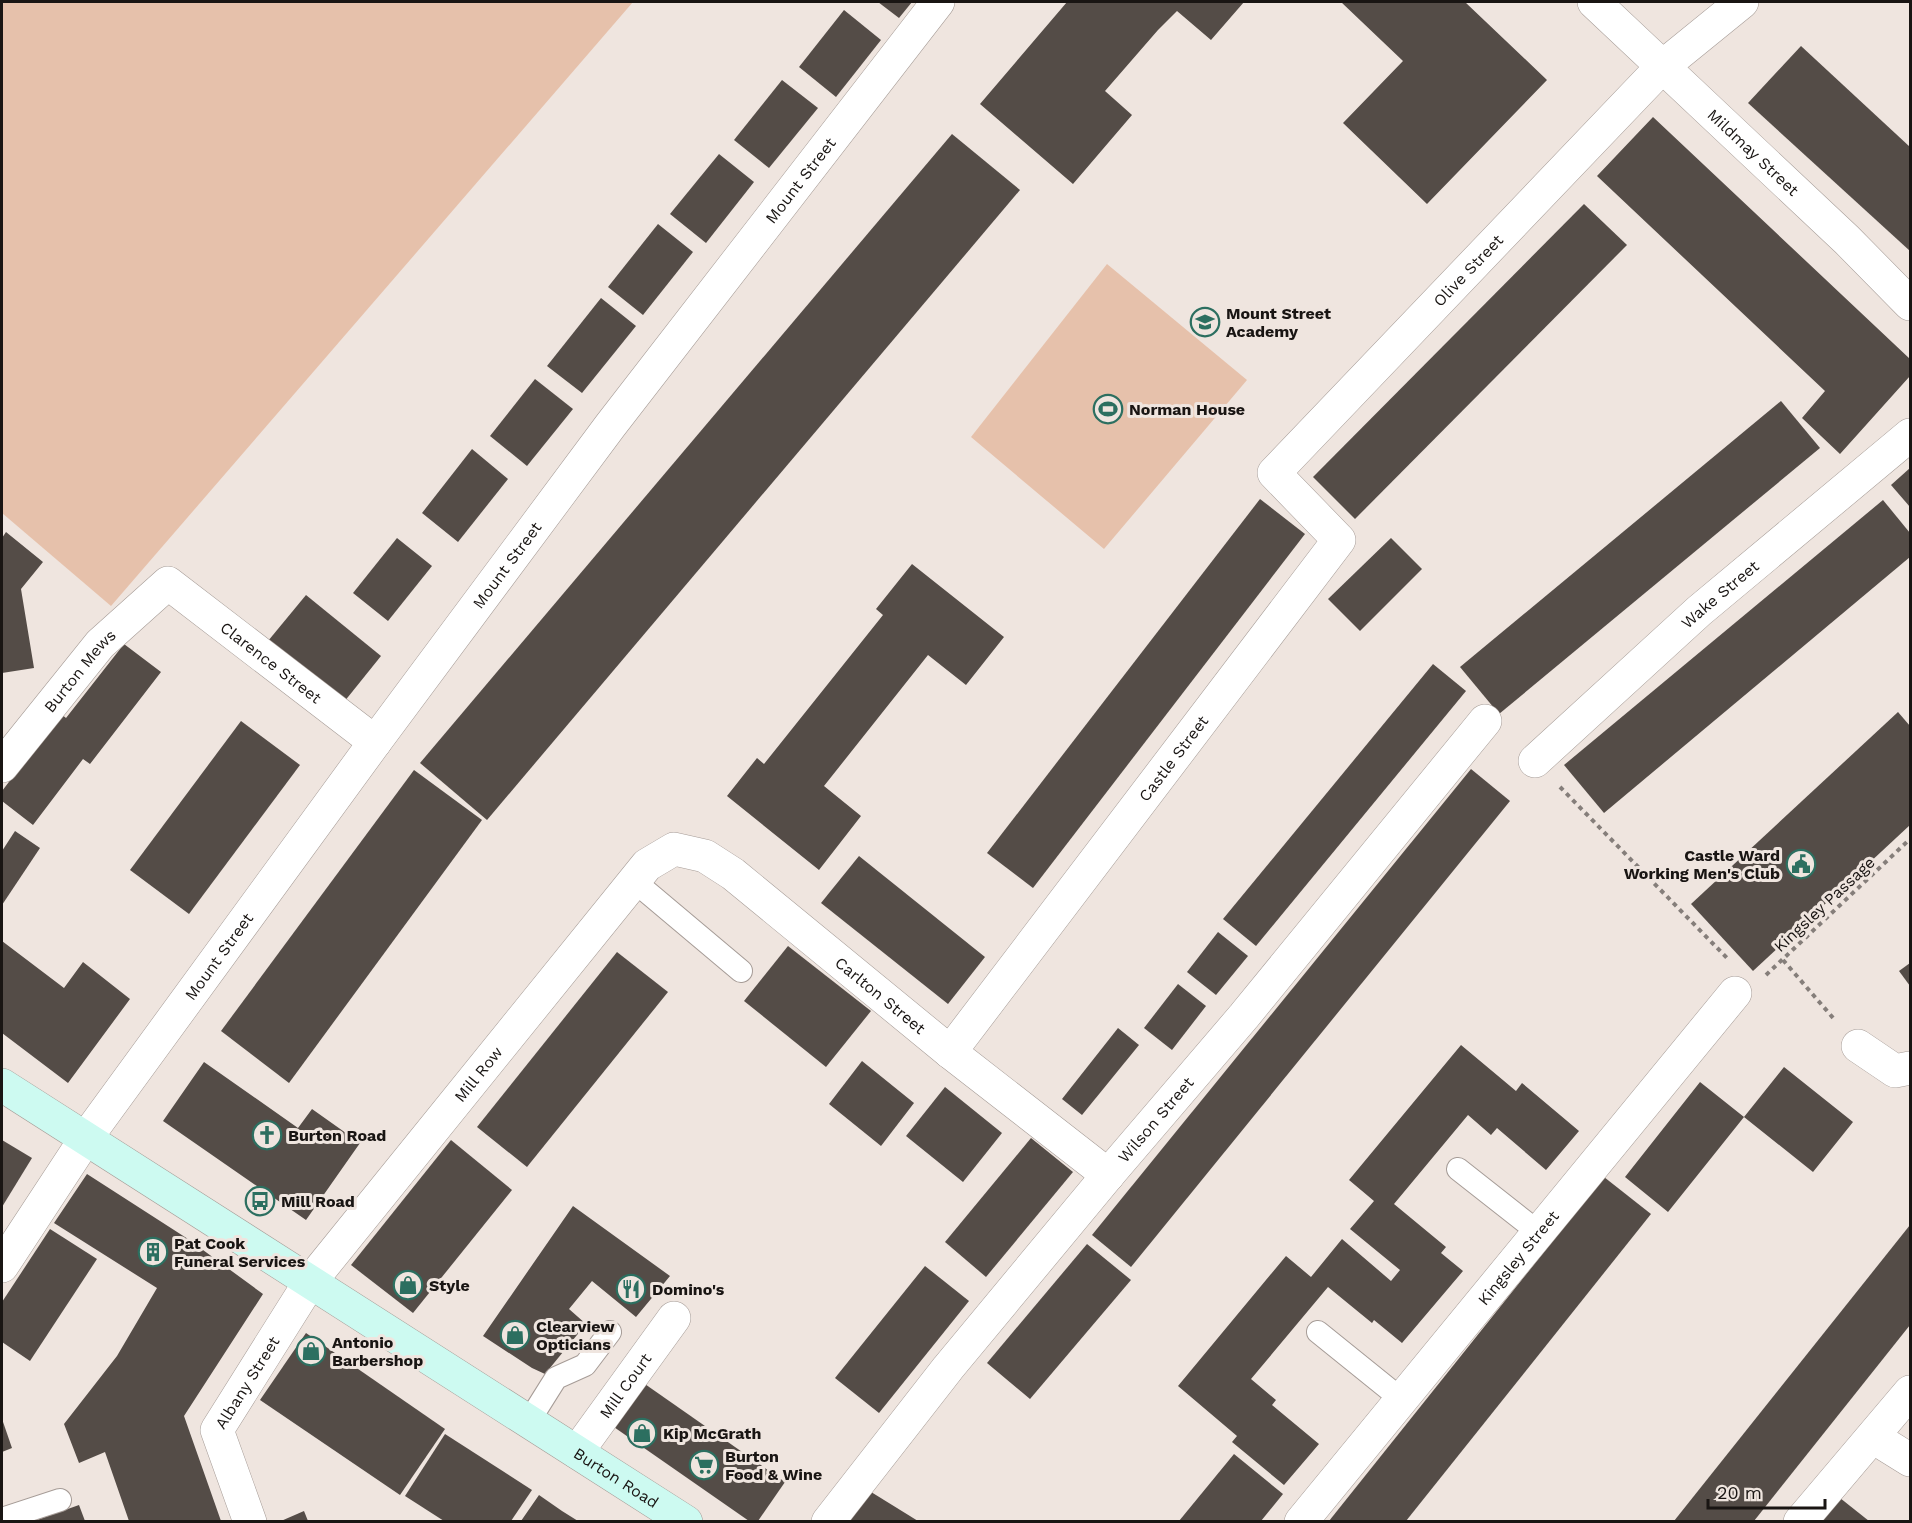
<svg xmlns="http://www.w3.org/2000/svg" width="1912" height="1523" font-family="'Work Sans',sans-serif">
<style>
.green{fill:#e6c1ab}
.building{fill:#544c47}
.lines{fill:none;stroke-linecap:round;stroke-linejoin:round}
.lane-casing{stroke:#a69c97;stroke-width:24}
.street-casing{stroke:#a69c97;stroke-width:34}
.secondary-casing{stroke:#a69c97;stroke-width:34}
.path{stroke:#857e7a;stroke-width:4;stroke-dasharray:4.5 4.5;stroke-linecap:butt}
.lane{stroke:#fff;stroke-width:22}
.street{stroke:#fff;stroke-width:33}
.secondary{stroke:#cdfaf1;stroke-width:33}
.labels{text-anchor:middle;stroke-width:6;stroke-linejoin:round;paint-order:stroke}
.street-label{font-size:16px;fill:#191513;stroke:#efe5df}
.poi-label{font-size:16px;font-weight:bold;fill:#191513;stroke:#efe5df;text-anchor:start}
</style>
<rect width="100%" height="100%" fill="#efe5df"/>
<g class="green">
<polygon points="2,2 633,2 111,606 2,513"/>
<polygon points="1107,264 1247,380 1104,549 971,437"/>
</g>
<g class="building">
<polygon points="878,2 912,2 899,18"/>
<polygon points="1067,2 1244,2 1211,40 1177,11 1158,30 1105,91 1132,115 1073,184 980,104"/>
<polygon points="1341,2 1465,2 1547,80 1427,204 1343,123 1403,61"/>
<polygon points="844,10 881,40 836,97 799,67"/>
<polygon points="1801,46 1910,147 1910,251 1748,103"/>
<polygon points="782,80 818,108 769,168 734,140"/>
<polygon points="1653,117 1910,359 1910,376 1840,454 1802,418 1825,391 1597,176"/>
<polygon points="952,134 1020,190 487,820 420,763"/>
<polygon points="719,154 754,182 706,243 670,214"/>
<polygon points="1584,204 1627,245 1355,519 1313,477"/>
<polygon points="658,224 693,252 643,315 608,287"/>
<polygon points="601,298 636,326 582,393 547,366"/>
<polygon points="535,379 573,409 527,466 490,436"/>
<polygon points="1781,401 1820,448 1499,714 1460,667"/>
<polygon points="472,449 508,479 458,542 422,513"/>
<polygon points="1910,468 1910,507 1891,485"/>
<polygon points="1260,499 1305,534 1033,888 987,853"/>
<polygon points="1883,500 1910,533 1910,557 1604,813 1564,765"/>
<polygon points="6,532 43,562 21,589 34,668 2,673 2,538"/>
<polygon points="397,538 432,566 388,621 353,593"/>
<polygon points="1391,538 1422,569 1360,631 1328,599"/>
<polygon points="912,564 1004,637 966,685 928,655 824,786 861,816 819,870 727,796 757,758 764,764 883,615 876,609"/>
<polygon points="306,595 381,656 344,702 268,641"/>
<polygon points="124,644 161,672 90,764 83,759 33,825 2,801 2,791 61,714 66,718"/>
<polygon points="1433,664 1466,691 1256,946 1223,919"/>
<polygon points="1898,712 1910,726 1910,825 1753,971 1691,904"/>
<polygon points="241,721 300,765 189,914 130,870"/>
<polygon points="1471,769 1510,801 1131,1267 1092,1235"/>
<polygon points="414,770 482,820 289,1083 221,1031"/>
<polygon points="15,831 40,848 2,905 2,851"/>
<polygon points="859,856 985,957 948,1004 821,903"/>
<polygon points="1218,932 1248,956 1216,995 1187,972"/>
<polygon points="2,941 64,988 83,962 130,999 68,1083 2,1033"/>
<polygon points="788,946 871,1011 826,1067 744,1001"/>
<polygon points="617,952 668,992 527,1167 477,1127"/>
<polygon points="1910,963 1910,986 1899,971"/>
<polygon points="1178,984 1206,1006 1172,1050 1144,1028"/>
<polygon points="1118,1028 1139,1045 1082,1115 1062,1099"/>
<polygon points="1461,1045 1516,1091 1522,1083 1579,1131 1546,1170 1497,1128 1491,1135 1468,1115 1394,1204 1446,1247 1441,1253 1463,1271 1402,1343 1374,1320 1372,1323 1328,1287 1251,1379 1276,1400 1272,1405 1319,1444 1284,1485 1232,1442 1237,1436 1178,1386 1286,1256 1311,1277 1342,1239 1391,1281 1400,1270 1350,1229 1374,1201 1349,1180"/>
<polygon points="862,1061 914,1103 881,1146 829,1104"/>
<polygon points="204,1062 298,1128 312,1109 360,1143 306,1220 163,1121"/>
<polygon points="1784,1067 1853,1122 1813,1172 1744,1117 1668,1212 1625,1177 1700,1082 1744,1117"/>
<polygon points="945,1087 1002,1133 963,1182 906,1136"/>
<polygon points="1031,1138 1073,1172 986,1277 945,1242"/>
<polygon points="2,1140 32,1158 2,1207"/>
<polygon points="451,1140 512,1190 413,1313 351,1265"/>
<polygon points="87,1174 188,1239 263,1294 184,1416 221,1521 129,1521 105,1452 79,1463 64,1424 117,1356 157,1288 54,1223"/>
<polygon points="1604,1177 1651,1214 1406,1521 1329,1521"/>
<polygon points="573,1206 670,1276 636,1317 592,1281 569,1309 586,1324 545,1374 532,1368 483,1336"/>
<polygon points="1910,1225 1910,1325 1754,1521 1674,1521"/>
<polygon points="50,1229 97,1259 30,1361 2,1342 2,1302"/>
<polygon points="1087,1244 1131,1280 1030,1399 987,1363"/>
<polygon points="925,1266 969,1301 879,1413 835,1378"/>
<polygon points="306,1333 445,1429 400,1495 260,1400"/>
<polygon points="642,1382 785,1482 758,1521 749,1521 611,1425"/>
<polygon points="2,1419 12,1448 2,1452"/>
<polygon points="445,1434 532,1490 511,1521 444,1521 405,1496"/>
<polygon points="1234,1454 1283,1494 1261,1521 1179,1521"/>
<polygon points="863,1487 918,1521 842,1521"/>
<polygon points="539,1495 562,1511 578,1521 521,1521"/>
<polygon points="1840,1498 1869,1521 1821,1521"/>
<polygon points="79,1505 85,1521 34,1521"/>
<polygon points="304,1511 308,1521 281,1521"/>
</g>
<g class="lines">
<g class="lane-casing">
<g id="lane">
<polyline points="634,881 741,971"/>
<polyline points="1458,1169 1538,1232"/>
<polyline points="1318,1332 1401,1399"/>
<polyline points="529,1421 556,1378 585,1365 610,1332"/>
<polyline points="2,1519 60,1500"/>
</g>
</g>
<g class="street-casing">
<g id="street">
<path id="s1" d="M 1594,2 L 1847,240 L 1910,304"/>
<path id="s2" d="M 1535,761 L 1699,611 L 1910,435"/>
<path id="s3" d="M 2,766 L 100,644 L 168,583 L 375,742"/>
<polyline points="1858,1046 1895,1071 1910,1068"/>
<path id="s4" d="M 950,1052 L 1339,540 L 1274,473 L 1662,67 L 1742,2"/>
<path id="s5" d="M 2,1266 L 86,1138 L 375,742 L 610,426 L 938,2"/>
<polyline points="1873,1437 1910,1460"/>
<path id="s6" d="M 577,1452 L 674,1318"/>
<path id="s7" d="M 250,1522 L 217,1430 L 310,1282 L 647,865 L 674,849 L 705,856 L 733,874 L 950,1052 L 1108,1175"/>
<path id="s8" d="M 828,1522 L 948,1368 L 1108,1175 L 1244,1016 L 1485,721"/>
<path id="s9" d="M 1301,1522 L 1735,993"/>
<polyline points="1800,1522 1910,1392"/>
</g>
</g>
<g class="secondary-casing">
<g id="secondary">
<path id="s10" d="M 2,1085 L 686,1522"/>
</g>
</g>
<g class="path">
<polyline points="1560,787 1727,958"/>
<polyline points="1783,960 1834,1019"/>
<polyline points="1766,975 1910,839"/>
</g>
<use href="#lane" class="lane"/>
<use href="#street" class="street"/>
<use href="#secondary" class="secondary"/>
</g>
<defs>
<g id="school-ring" transform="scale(1.5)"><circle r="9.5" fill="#efe5df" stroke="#2c6f60" stroke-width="1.5"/><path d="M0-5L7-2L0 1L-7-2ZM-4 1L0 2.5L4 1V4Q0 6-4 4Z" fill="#2c6f60"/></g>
<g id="stadium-ring" transform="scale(1.5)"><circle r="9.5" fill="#efe5df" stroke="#2c6f60" stroke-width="1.5"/><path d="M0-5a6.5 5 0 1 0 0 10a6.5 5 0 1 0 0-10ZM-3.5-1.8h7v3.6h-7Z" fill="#2c6f60"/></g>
<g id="civic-ring" transform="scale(1.5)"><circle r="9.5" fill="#efe5df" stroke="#2c6f60" stroke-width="1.5"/><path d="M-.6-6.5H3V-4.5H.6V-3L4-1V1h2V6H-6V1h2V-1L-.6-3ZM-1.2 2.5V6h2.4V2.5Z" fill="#2c6f60"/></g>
<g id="church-ring" transform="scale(1.5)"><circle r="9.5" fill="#efe5df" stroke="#2c6f60" stroke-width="1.5"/><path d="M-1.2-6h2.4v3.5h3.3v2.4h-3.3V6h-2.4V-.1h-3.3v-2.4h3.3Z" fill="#2c6f60"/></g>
<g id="bus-ring" transform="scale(1.5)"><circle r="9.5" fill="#efe5df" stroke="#2c6f60" stroke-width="1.5"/><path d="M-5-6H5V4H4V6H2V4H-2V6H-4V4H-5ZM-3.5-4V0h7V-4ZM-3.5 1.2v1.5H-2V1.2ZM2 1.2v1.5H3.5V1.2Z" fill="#2c6f60"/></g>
<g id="building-ring" transform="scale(1.5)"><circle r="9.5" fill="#efe5df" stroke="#2c6f60" stroke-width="1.5"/><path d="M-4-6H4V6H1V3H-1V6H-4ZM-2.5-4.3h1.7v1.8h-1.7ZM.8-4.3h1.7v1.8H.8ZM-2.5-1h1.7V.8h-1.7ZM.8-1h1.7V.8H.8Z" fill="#2c6f60"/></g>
<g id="shop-ring" transform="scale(1.5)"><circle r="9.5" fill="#efe5df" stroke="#2c6f60" stroke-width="1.5"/><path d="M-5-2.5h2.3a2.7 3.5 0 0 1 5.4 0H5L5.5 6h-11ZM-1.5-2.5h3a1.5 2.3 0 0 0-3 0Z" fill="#2c6f60"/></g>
<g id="restaurant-ring" transform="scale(1.5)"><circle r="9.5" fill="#efe5df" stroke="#2c6f60" stroke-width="1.5"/><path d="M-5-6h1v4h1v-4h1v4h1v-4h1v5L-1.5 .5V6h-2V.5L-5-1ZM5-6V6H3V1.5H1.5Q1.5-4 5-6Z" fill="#2c6f60"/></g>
<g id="supermarket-ring" transform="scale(1.5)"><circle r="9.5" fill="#efe5df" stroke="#2c6f60" stroke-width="1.5"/><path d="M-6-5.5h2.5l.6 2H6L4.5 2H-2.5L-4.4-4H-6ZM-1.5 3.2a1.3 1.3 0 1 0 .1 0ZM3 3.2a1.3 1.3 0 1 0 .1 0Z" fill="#2c6f60"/></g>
</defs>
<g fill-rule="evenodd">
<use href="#school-ring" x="1205" y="322"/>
<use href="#stadium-ring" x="1108" y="409"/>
<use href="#civic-ring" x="1801" y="864"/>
<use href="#church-ring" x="267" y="1135"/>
<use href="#bus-ring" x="260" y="1201"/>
<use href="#building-ring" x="153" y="1252"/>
<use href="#shop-ring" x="408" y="1285"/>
<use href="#restaurant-ring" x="631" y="1289"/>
<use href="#shop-ring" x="515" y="1335"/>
<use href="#shop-ring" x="311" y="1351"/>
<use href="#shop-ring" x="642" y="1433"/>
<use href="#supermarket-ring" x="704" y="1465"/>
</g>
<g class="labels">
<g class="street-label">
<text dy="6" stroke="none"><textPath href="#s1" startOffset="219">Mildmay Street</textPath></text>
<text dy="6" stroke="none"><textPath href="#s5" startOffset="1348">Mount Street</textPath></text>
<text dy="6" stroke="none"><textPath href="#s4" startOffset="1017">Olive Street</textPath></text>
<text dy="6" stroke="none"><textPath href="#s5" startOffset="864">Mount Street</textPath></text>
<text dy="6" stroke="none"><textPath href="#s2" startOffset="249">Wake Street</textPath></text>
<text dy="6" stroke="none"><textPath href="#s3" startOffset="378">Clarence Street</textPath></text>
<text dy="6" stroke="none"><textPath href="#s3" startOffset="123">Burton Mews</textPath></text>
<text dy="6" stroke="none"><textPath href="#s4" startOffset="369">Castle Street</textPath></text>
<text transform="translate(1824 904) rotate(-43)" y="6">Kingsley Passage</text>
<text dy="6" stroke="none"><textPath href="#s5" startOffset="378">Mount Street</textPath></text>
<text dy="6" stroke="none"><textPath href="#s7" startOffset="1096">Carlton Street</textPath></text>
<text dy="6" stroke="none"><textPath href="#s7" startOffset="540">Mill Row</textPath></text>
<text dy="6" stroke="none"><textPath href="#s8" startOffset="519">Wilson Street</textPath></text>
<text dy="6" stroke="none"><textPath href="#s9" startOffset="342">Kingsley Street</textPath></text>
<text dy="6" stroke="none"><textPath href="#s7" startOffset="154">Albany Street</textPath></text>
<text dy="6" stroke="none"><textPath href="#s6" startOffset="82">Mill Court</textPath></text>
<text dy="6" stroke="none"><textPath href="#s10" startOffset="729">Burton Road</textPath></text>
</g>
<g class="poi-label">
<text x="1226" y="319">Mount Street<tspan x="1226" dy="18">Academy</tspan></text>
<text x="1129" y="415">Norman House</text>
<text x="1780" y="861" text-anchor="end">Castle Ward<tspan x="1780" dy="18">Working Men's Club</tspan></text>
<text x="288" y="1141">Burton Road</text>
<text x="281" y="1207">Mill Road</text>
<text x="174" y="1249">Pat Cook<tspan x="174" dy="18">Funeral Services</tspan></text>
<text x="429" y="1291">Style</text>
<text x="652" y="1295">Domino's</text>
<text x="536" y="1332">Clearview<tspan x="536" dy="18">Opticians</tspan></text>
<text x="332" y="1348">Antonio<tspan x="332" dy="18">Barbershop</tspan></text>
<text x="663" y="1439">Kip McGrath</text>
<text x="725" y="1462">Burton<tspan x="725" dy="18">Food &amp; Wine</tspan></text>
</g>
</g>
<rect width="1912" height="1523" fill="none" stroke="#191513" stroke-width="6"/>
<path d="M1708 1499v9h117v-9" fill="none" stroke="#191513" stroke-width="3"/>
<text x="1717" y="1499" font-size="18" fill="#191513" stroke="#efe5df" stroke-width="4.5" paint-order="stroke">20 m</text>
</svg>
